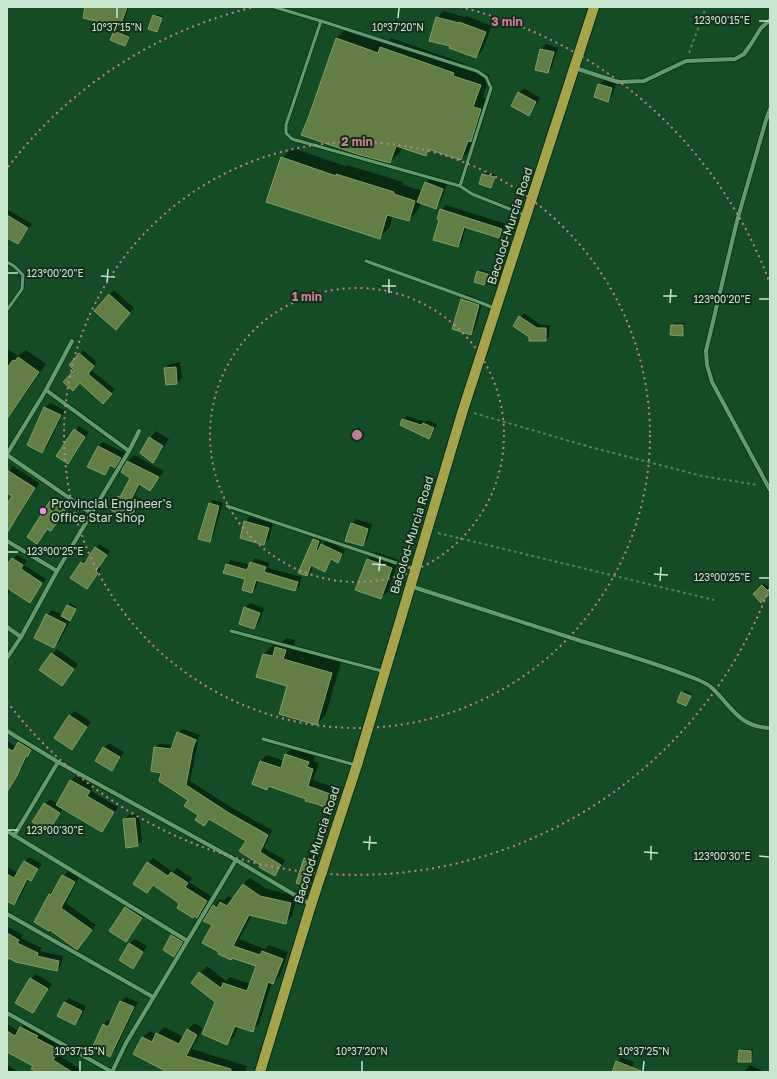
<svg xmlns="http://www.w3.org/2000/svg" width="777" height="1079" font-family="'Golos Text',sans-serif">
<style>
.shadow{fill:#0007}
.building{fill:#627e45;stroke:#829f64}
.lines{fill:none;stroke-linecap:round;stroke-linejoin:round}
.service-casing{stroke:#043013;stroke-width:4.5}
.minor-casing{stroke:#043013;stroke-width:5.5}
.primary-casing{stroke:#043013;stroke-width:12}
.path{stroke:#538260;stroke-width:2;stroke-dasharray:3 3;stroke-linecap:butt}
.service{stroke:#639b6f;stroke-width:3}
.minor{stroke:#639b6f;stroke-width:4}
.primary{stroke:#a5a44b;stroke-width:10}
.ticks{fill:none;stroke:#c8e5cd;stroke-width:1.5}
.ring{fill:none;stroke:#c57e94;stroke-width:2;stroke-dasharray:2 4}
.poi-dot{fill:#f689ee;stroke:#162d1b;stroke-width:1.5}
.labels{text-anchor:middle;stroke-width:4;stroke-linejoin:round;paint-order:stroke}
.street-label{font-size:12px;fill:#c8e5cd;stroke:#162d1b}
.poi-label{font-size:12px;fill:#c8e5cd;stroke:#162d1b;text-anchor:start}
.ticks-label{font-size:10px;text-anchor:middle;fill:#c8e5cd;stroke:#162d1b;stroke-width:4;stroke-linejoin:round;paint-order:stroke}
.centre{fill:#c57e94;stroke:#162d1b;stroke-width:2}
.ring-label{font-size:12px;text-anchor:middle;font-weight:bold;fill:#c57e94;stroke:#162d1b;stroke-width:4;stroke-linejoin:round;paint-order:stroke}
</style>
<rect width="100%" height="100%" fill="#144d25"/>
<g class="shadow">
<polygon points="86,7 129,7 124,21 119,26"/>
<polygon points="443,11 465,17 467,16 492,26 482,51 476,57 451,46 437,18"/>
<polygon points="156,14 163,16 159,29 157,31 154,16"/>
<polygon points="346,29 386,43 391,38 463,63 462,66 490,75 483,97 490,100 480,131 475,136 471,149 461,159 431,149 426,155 402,147 400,152 390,162 310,116 336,38"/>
<polygon points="117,30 130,35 125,45 115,32"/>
<polygon points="546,44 558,48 552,67 548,72 536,69 541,49"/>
<polygon points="604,80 616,84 612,96 607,101 599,85"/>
<polygon points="524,88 540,98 533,110 529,115 519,93"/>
<polygon points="292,148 345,166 347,165 403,182 403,185 423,191 426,183 431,178 447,184 440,203 436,208 421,202 418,210 409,220 393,215 389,228 379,238 282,158"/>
<polygon points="485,172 496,175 493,185 491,187 480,183 483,174"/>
<polygon points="446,205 506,224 504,233 499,237 466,227 462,242 458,246 440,219 441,210"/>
<polygon points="7,209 32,224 18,243 7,236"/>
<polygon points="480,269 489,272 486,282 484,284 475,281 478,271"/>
<polygon points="114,290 134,308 120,324 109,295"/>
<polygon points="466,294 483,301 475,329 470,334 457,313 462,299"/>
<polygon points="524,313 541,325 550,325 549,337 546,340 530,337 520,317"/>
<polygon points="674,323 685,323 684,333 682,335 672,325"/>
<polygon points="8,349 18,356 26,350 46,364 12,413 7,418 7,350"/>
<polygon points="83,350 97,362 91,370 115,389 107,399 80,382 75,369 80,354"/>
<polygon points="180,362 182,378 177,383 167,384 165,368 170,364"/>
<polygon points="50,403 65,410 47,447 42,452 29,445 45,407"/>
<polygon points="407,416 425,422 427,420 437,424 433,434 429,438 403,420"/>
<polygon points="79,426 89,432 72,459 68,462 57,455"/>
<polygon points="156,431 169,439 159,455 153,462 150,438"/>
<polygon points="103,442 125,453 119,462 114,467 111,465 104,474 98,446"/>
<polygon points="134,455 164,471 156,483 150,489 141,484 135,496 142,500 135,513 129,519 119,497 124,493 132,478 122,472 128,461"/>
<polygon points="13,466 39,483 15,522 10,527 7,525 7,506 14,496 7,491 7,473"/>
<polygon points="56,497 69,505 55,525 51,530 48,528 37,542 29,537 51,501"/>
<polygon points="213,500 223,503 213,537 209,541 210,504"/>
<polygon points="250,517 273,523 269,539 264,543 245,522"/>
<polygon points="356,519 372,524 367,540 363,545 352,524"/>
<polygon points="318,535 322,536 320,546 321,547 326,540 345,550 342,557 338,562 332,559 329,566 324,571 313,565 311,571 307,575 299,573 314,539"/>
<polygon points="99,544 110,551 99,567 101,569 87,588 72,578 82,562 86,559 88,560"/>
<polygon points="375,552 399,560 388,591 381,598 357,590 368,559"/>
<polygon points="17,555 27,561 24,565 46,579 29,601 11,589 7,596 7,567"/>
<polygon points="255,558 269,563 268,568 302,577 299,586 295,590 259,580 256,588 252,592 246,578 224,572 227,564 231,560 250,565"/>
<polygon points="764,583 770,589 770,592 761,601 754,594"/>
<polygon points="70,603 77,607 59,642 54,647 47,615 52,610 63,615"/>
<polygon points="250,603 264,608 259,623 254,628 245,608"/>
<polygon points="286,638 295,640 293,649 341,663 326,714 317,724 289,685 258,676 264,654 274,644 278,646"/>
<polygon points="57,649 78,664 62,685 41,669"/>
<polygon points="684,690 692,694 686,705 678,702"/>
<polygon points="75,711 91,722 76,744 72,749 55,737 70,715"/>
<polygon points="183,729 200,735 198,740 179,732"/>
<polygon points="179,732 179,734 198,742 190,781 234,809 272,830 264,848 285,860 279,871 274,875 262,864 247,840 210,818 204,825 189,800 162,772 155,748 159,744 174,745"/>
<polygon points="23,738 35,745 33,745 29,752 31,752 28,755 21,771 12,785 8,789 7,741 17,747"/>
<polygon points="109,743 124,752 116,766 111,770 96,761 104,748"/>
<polygon points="292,748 315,756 313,761 319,763 313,780 339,789 335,801 329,808 307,798 269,786 266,788 253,784 260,761 267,755 284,761 286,754"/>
<polygon points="76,776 94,786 91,791 118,807 106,826 102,831 63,808 53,826 48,831 45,804 50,799 58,804 71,781"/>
<polygon points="139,814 142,841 137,845 124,820 129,815"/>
<polygon points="310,854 319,857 312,881 307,885 305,859"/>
<polygon points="29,857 42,864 35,875 31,880 29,879 19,899 14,904 7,900 7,867 18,873 25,862"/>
<polygon points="153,858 173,872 177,868 192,878 189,882 211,896 202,912 197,916 181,903 154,884 147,892 148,863"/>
<polygon points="68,871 79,877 66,903 96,925 77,949 50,928 35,922 50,894"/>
<polygon points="250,878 267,889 297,896 292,916 286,923 252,915 239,939 265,949 269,945 288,952 280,976 273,983 272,982 259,1024 252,1031 238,1026 234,1037 227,1043 216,1002 192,982 207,966 226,981 230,977 251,984 257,966 220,951 213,925 214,906 220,899 223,901 228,896 233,899 243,884"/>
<polygon points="131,903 146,913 131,936 126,941 126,908"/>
<polygon points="8,927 23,935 21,938 42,948 40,951 63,956 61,966 56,970 7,956"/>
<polygon points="177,931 187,937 178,951 174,955 172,936"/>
<polygon points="135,939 147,946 137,963 132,968 120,960 130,943"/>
<polygon points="36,974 52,984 37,1007 33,1012 31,979"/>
<polygon points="126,997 138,1002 115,1051 110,1055 103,1025 108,1020 112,1022 121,1001"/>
<polygon points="69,998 86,1006 80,1019 75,1023 64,1003"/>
<polygon points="26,1022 63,1044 57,1054 85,1072 39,1072 34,1066 7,1051 7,1024 19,1031"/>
<polygon points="194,1023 203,1028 192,1049 247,1066 245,1072 169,1072 134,1054 143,1037 150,1031 157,1035 164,1027 184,1037 188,1030"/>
<polygon points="742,1049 753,1049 752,1059 750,1061 740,1051"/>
<polygon points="621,1057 634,1062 630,1072 613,1072 617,1062"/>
<polygon points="7,1064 17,1072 7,1072"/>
<polygon points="750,1065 763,1071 763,1072 744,1072"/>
</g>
<g class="building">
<polygon points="85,7 127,7 120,27 83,18"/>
<polygon points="153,15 162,18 157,32 148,29"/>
<polygon points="436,17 459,23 459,22 486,32 476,58 449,48 450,46 429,41"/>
<polygon points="114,31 129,37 125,46 110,40"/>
<polygon points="336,38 378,53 380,47 454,73 453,76 481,85 473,107 481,109 471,142 468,141 461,160 428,149 426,156 396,146 390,163 360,155 301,135 309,116"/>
<polygon points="540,49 554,52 548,73 535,70"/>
<polygon points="598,84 612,88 608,102 594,97"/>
<polygon points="518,92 536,102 529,116 511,106"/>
<polygon points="281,157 336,176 336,174 394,192 394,194 415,201 409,221 387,215 380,239 266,202"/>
<polygon points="482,174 495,177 491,188 479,184"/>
<polygon points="425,182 443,189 436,209 417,202"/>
<polygon points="440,209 502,229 499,238 464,227 458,247 433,240 439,220 437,219"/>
<polygon points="7,215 28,228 18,244 7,238"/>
<polygon points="477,271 488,274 484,285 474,282"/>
<polygon points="109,294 130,313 116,330 94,311"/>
<polygon points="461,299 479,305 471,335 452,329"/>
<polygon points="519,316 537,328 546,328 546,341 529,341 529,337 513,326"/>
<polygon points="671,325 683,325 683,336 670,335"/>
<polygon points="79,353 94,366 88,374 112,394 103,404 80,383 73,391 63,382 74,370 69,365"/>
<polygon points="18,357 39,372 7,419 7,368 13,360 15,361"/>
<polygon points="176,367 177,384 166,385 164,368"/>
<polygon points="44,407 61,415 42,453 27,445"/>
<polygon points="402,419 421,425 423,423 434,428 429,439 400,425"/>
<polygon points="74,429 85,437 68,464 56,456"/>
<polygon points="149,437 163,446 153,463 140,453"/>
<polygon points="98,446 121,458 115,468 110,465 105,475 87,467"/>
<polygon points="127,461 159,477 150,491 139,484 130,502 137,506 129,520 111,510 118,496 120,497 130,478 121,472"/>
<polygon points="7,470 35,488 7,533 7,504 12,496 7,493"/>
<polygon points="50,501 65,510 51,531 47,529 37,544 27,537"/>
<polygon points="209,503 219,506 210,542 198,539"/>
<polygon points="244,521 269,528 264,545 240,538"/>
<polygon points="351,523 368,529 363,546 345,541"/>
<polygon points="313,539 319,541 316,550 318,551 321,544 342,554 338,563 331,559 325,572 311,565 307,576 298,573"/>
<polygon points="95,547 107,555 96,571 98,573 87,589 70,578 81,562 84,564"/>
<polygon points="12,558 23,565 21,569 42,583 30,603 7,588 7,565"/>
<polygon points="367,559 392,568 381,599 355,590"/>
<polygon points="250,562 266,567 264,572 298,582 295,591 256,580 252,593 242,590 245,579 223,573 226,564 247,570"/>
<polygon points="762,585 770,593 761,603 753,594"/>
<polygon points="67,605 76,609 70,621 61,616"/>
<polygon points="244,607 260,613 254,629 239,624"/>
<polygon points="46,614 66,624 54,648 34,638"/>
<polygon points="275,647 286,650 283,659 332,673 317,725 279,714 287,686 256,677 263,654 273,656"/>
<polygon points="51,653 74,669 62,686 39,670"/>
<polygon points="681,692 691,696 686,706 677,702"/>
<polygon points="69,715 87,727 72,750 54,738"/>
<polygon points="177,732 196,740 193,748 186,785 229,813 268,835 260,852 281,865 275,876 259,867 260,865 239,851 246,841 209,819 204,826 195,820 198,815 184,806 188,800 159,781 161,773 151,771 154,747 171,749"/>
<polygon points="18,742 31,750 27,757 26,756 17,776 7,792 7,748 13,751"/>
<polygon points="103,747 120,757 112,771 95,761"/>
<polygon points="285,754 309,762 307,767 313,769 308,786 333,795 329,809 317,804 305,801 306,799 268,786 267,790 252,784 260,761 281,768"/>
<polygon points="70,780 90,791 87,796 114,812 102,832 56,805"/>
<polygon points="44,803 60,813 48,832 32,822"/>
<polygon points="135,818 138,846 126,848 123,819"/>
<polygon points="304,858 315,862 307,887 296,883"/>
<polygon points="24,861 38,869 31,881 27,879 14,905 7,901 7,874 14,878"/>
<polygon points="147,862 168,876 171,872 188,883 185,887 207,901 197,918 195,916 193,918 177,908 179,903 153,885 147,893 133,884"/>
<polygon points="62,875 75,882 61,908 92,930 77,950 50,930 49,931 34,922 49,894 51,895"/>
<polygon points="243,884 260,896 291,903 286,924 249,915 233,946 260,955 262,951 283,959 273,984 268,982 253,1032 235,1026 227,1045 202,1034 215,1002 191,983 199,972 221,988 223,983 247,991 256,966 232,958 231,960 218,954 219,952 202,943 212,925 203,921 213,905 217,908 220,902 227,906"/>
<polygon points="125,907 142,918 126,942 109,931"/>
<polygon points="7,933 19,940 17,943 38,953 37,956 59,961 57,971 16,962 9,958 7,961"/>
<polygon points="171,935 183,942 174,957 163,950"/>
<polygon points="129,943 143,952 133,969 119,960"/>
<polygon points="30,978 48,989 33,1013 15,1003"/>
<polygon points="120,1001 134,1007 110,1057 92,1048 103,1024 108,1027"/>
<polygon points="64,1002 82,1011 75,1025 57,1016"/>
<polygon points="20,1027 38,1036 36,1038 59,1050 53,1060 72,1072 37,1072 31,1069 33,1066 7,1052 7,1031 15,1036"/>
<polygon points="187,1029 197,1035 186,1056 231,1069 231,1072 167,1072 133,1054 142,1037 152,1042 156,1033 179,1044"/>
<polygon points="739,1050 751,1051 751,1062 738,1062"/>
<polygon points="616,1061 641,1071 641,1072 612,1072"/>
</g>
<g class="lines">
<g class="service-casing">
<g id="service">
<polyline points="274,7 321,21 477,71 486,77 491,88 460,186"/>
<polyline points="321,21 286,125 286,133 292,139 460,186 472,194 525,215"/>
<polyline points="366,261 479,302 494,308"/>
<polyline points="7,262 14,266 23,275 22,289 7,310"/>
<polyline points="227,506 414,569"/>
<polyline points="231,631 382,671"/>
<polyline points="263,739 355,765"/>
</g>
</g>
<g class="minor-casing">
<g id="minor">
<polyline points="575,68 618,82 644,81 686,61 735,59 744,54 751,44 761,28 770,20"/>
<polyline points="770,109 766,120 737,221 706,351 707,365 712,382 770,490"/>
<polyline points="46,390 129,451"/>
<polyline points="7,454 46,390 72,341"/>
<polyline points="7,455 91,513"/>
<polyline points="7,541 57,571"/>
<path d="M 410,586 C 467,604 524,623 581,641 C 618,652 655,663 691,677 C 699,680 707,683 712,688 C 732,707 739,727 770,728"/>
<polyline points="7,627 21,637"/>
<polyline points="7,658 21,637 57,571 129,451 139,431"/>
<polyline points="7,731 58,762 236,860 310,904"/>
<polyline points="7,831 186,940"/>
<polyline points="14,836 58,762"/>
<polyline points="7,914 153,997"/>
<polyline points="7,1013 112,1072"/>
<polyline points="112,1072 126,1043 236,860"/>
</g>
</g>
<g class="primary-casing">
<polyline id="primary" points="260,1072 311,905 357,765 463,410 594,7"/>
</g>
<g class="path">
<polyline points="689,53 706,7"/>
<polyline points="474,413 590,447 702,476 758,485"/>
<polyline points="438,533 714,600"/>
</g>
<use href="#service" class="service"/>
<use href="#minor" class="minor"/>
<use href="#primary" class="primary"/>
</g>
<path class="ticks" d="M 117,18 L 117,8M 398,18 L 399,8M 759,21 L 769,21M 8,273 L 18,273M 101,276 L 115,277M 107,283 L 108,269M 382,286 L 396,286M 389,293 L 389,279M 663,296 L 677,296M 759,299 L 769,299M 670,303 L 671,289M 8,552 L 18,552M 372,564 L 386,565M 379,571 L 380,557M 654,574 L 668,575M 759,578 L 769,578M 660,581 L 661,567M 8,830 L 18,830M 363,842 L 377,843M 369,850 L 370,836M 644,852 L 658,853M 759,856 L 769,857M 651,860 L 651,846M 80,1071 L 80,1061M 362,1071 L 362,1061M 643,1071 L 644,1061"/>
<g class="ring">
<circle cx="357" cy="435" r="147"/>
<circle cx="357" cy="435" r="293"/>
<path d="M769 589A440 440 0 0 1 8 703M8 167A440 440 0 0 1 254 7M460 7A440 440 0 0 1 769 281"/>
</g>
<circle class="poi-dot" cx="43" cy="511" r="4"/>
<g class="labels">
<g class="street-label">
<text transform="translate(510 226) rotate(-72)" y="4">Bacolod-Murcia Road</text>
<text transform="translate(412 535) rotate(-73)" y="4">Bacolod-Murcia Road</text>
<text transform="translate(317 845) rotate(-72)" y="4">Bacolod-Murcia Road</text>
</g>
<g class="poi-label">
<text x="51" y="508">Provincial Engineer's<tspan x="51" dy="14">Office Star Shop</tspan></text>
</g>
</g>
<g class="ticks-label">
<text x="722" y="24">123°00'15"E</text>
<text x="117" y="31">10°37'15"N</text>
<text x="398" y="31">10°37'20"N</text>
<text x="55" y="277">123°00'20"E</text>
<text x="722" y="303">123°00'20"E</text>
<text x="55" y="555">123°00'25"E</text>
<text x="722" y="581">123°00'25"E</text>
<text x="55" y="834">123°00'30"E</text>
<text x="722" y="860">123°00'30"E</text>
<text x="80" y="1055">10°37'15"N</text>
<text x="362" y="1055">10°37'20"N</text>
<text x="644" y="1055">10°37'25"N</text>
</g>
<circle cx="357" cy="435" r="6" class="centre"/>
<g class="ring-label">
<text x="507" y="26">3 min</text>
<text x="357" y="146">2 min</text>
<text x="307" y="301">1 min</text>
</g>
<rect width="777" height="1079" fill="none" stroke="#c8e5cd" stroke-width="16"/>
</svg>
